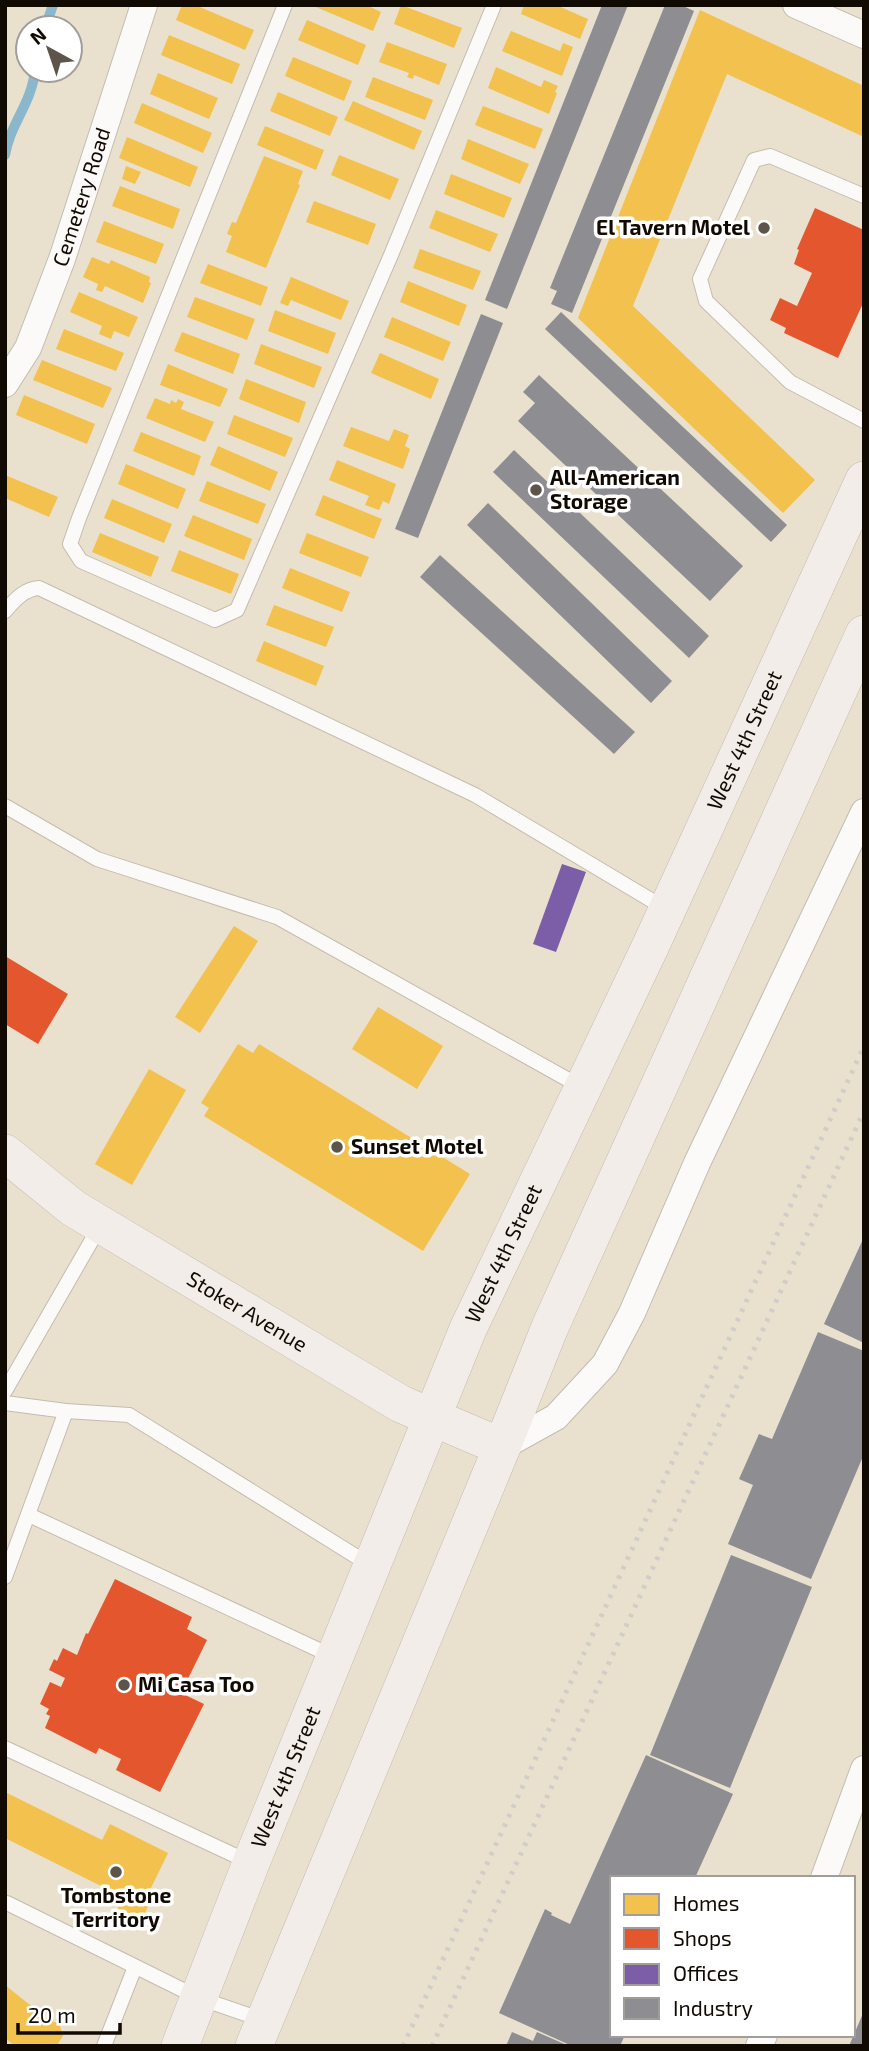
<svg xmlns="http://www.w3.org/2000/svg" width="869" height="2051" font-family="'Exo 2',sans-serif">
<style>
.homes{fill:#f2c14e}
.shops{fill:#e4572e}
.offices{fill:#7b5ea7}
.industry{fill:#8d8d92}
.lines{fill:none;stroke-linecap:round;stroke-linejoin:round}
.stream{stroke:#8bb7cc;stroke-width:10}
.lane-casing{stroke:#c3bcae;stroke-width:16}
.street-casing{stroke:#c3bcae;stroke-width:28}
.secondary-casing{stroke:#c3bcae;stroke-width:38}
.lane{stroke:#fcfaf8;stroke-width:14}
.street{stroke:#fcfaf8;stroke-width:26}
.secondary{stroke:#f3ede9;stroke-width:37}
.rail{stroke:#d1cec9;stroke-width:5;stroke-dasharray:3.5 7;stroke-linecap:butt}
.poi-dot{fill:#5d5549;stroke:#fff;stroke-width:2.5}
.labels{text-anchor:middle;stroke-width:7;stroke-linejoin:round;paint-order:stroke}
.street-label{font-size:21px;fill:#110a02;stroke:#fff}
.poi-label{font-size:21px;font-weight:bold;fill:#110a02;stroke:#fff;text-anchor:start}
</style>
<rect width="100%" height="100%" fill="#eae0ce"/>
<g class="homes">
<polygon points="182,5 195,5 254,30 245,50 176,20"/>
<polygon points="311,5 366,5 381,12 373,31"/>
<polygon points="401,5 462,28 454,48 394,24"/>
<polygon points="524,5 556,5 588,19 580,39 521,14"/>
<polygon points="700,10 864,86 864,137 727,74 633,306 815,480 783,513 578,318"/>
<polygon points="307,20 366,45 358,65 298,40"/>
<polygon points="511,31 560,51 563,43 573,47 562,76 502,51"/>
<polygon points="169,35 240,64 232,84 161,55"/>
<polygon points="387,42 447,64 439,85 414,75 413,79 407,77 409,73 379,62"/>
<polygon points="293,57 352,81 344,101 285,76"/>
<polygon points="496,67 541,87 544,80 558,86 555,92 557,93 549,114 488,88"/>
<polygon points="158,73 218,98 209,119 150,94"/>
<polygon points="373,77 433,100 425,120 365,97"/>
<polygon points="278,92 338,117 330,136 270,111"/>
<polygon points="353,101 422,131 414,150 344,120"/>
<polygon points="142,103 212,133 203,153 134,123"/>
<polygon points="483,106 543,129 535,149 475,125"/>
<polygon points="265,126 324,150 316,170 257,145"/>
<polygon points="127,137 198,167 190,187 119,158"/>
<polygon points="468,139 529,164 520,184 461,159"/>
<polygon points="339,155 399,179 390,200 331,175"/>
<polygon points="264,156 303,171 298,184 300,185 266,268 226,252 232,236 227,234 232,222 236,223"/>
<polygon points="126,166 141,172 135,184 122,179"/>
<polygon points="451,174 512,198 504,218 444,194"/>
<polygon points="120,186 180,209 173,229 112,206"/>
<polygon points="314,201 376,224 368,245 306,222"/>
<polygon points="436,210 498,234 490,252 429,228"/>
<polygon points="104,221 164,244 156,264 96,242"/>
<polygon points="420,249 481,271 473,290 413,268"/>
<polygon points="92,257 109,264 111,260 150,277 149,282 151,283 143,303 105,286 102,292 96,290 98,284 83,277"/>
<polygon points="208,264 268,287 261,306 200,283"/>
<polygon points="291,277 349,301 341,320 291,300 288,306 280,303"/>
<polygon points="408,281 467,305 459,326 400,302"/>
<polygon points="79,292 138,317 129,337 114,331 111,339 99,334 102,326 70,312"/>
<polygon points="195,297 255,319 247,340 187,317"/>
<polygon points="275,310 336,333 328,354 268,331"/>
<polygon points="392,317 451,342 443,361 384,337"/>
<polygon points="64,329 124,353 116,371 56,349"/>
<polygon points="182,332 240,354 233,374 174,351"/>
<polygon points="261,344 322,367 314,388 254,364"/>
<polygon points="380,353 439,379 431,399 371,373"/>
<polygon points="42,360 112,388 103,408 33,380"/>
<polygon points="168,364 228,389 220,407 160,385"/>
<polygon points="246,379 306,402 299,423 239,399"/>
<polygon points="24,395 95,424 87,444 16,415"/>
<polygon points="155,398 170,404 171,400 176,403 178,399 184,402 181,409 214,422 205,442 146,418"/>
<polygon points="234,415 293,438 285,457 227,434"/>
<polygon points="351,427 389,441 394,429 409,435 405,446 410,449 403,469 343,446"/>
<polygon points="141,432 201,456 194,476 133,451"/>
<polygon points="218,446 278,472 270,491 210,465"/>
<polygon points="337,460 396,484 389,504 383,501 379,510 365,505 369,496 329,480"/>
<polygon points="126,464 186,489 178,509 118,484"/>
<polygon points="5,475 58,497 49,517 5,498"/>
<polygon points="207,481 266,504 258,524 199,501"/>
<polygon points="323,495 382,519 374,539 315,515"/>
<polygon points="112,499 172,524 164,543 104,518"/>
<polygon points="193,515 252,539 244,560 184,536"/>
<polygon points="100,533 159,557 151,577 92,552"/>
<polygon points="307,533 369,557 361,577 299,553"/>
<polygon points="179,550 239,574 231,594 171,571"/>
<polygon points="290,568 350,592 342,612 282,588"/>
<polygon points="274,605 334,627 326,647 266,625"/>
<polygon points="264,641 324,666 316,686 256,661"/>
<polygon points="234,926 258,941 200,1033 175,1017"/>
<polygon points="378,1007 443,1046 417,1089 352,1049"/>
<polygon points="238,1044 253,1053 259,1044 470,1174 423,1251 204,1116 209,1108 201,1103"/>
<polygon points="149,1069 186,1090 132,1185 95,1164"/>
<polygon points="5,1792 102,1840 110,1824 168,1853 150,1890 155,1893 138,1927 114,1915 120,1904 109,1890 5,1838"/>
<polygon points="5,1985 50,2021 59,2023 63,2036 57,2045 15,2046 5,2038"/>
</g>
<g class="shops">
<polygon points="815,208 864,230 864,301 838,358 784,333 786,328 770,320 780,298 797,306 812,273 794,264 799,250 797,249"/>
<polygon points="5,956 68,994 38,1044 5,1024"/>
<polygon points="115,1579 192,1617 187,1629 207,1640 181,1693 204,1704 160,1792 116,1770 121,1759 99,1748 96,1754 45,1728 50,1716 46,1714 49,1709 40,1704 50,1682 61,1687 65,1678 49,1670 54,1659 57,1661 63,1648 77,1655 86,1633 88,1634"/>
</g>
<polygon class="offices" points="562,864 586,872 556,952 533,944"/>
<g class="industry">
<polygon points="602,5 628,5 507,309 485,300"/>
<polygon points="665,5 681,5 694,11 572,313 551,304 557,291 550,288"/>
<polygon points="561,312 787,525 771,542 545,329"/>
<polygon points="481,314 503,323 418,538 395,529"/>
<polygon points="539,375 743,566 710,601 518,421 535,403 523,392"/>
<polygon points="514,450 709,636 689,658 493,472"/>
<polygon points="488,503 672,681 651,703 467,525"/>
<polygon points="440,555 635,732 614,754 420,577"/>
<polygon points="864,1237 864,1343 824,1324"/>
<polygon points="818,1332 864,1351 864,1454 811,1579 728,1544 753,1485 739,1479 759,1434 772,1439"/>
<polygon points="731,1555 812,1587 730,1788 650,1755"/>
<polygon points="646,1755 733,1794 695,1878 612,1878 612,2035 625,2035 620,2046 572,2046 499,2013 545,1909 552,1913 551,1915 570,1924"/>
<polygon points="864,2011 864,2046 849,2046"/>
<polygon points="512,2032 533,2041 537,2032 569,2046 506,2046"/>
</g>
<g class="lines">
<g class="stream">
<polyline points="45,28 53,5"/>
<path d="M 5,155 C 10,124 32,103 35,70"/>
</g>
<g class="lane-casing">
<g id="lane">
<polyline points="285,5 79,518 70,544 81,561 215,620 237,610 391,255 494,5"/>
<polyline points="864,196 770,156 754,160 700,279 706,301 790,382 864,421"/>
<path d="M 5,611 C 15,600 24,589 39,588 L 475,795 L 666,909"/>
<polyline points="5,806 97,859 277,917 583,1088"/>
<polyline points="5,1391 100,1226"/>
<polyline points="5,1403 66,1411 129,1415 370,1565"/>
<polyline points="29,1515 334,1657"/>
<polyline points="5,1577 66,1411"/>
<polyline points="5,1748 251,1863"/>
<polyline points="7,1903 199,1998 263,2020"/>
<polyline points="104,2046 135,1967"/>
</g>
</g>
<g class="street-casing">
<g id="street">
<polyline points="796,5 864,35"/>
<path id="s1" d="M 5,384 L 28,348 L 62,259 L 144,5"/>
<polyline points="502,1447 556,1417 605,1364 632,1313 697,1163 864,812"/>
<polyline points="824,1878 864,1769"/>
<polyline points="759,2046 764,2035"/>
</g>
</g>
<g class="secondary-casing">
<g id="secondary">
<path id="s2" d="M 5,1153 L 73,1208 L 401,1404 L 502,1447"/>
<path id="s3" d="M 180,2046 L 251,1863 L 468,1329 L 651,945 L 864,480"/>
<polyline points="254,2046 502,1447 550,1327 864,634"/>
</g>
</g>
<use href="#lane" class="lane"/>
<use href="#street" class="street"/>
<use href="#secondary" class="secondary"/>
<g class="rail">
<polyline points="403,2046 864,1046"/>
<polyline points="432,2046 864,1111"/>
</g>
</g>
<g class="poi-dot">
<circle cx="764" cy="228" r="7"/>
<circle cx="536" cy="490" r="7"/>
<circle cx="337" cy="1147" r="7"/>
<circle cx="124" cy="1685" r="7"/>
<circle cx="116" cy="1872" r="7"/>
</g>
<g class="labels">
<g class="street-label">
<text dy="7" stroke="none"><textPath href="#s1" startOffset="203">Cemetery Road</textPath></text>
<text dy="7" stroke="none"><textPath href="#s3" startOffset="1423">West 4th Street</textPath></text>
<text dy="7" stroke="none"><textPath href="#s3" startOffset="856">West 4th Street</textPath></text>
<text dy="7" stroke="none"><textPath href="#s2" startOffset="290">Stoker Avenue</textPath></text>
<text dy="7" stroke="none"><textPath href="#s3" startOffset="289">West 4th Street</textPath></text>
</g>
<g class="poi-label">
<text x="750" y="235" text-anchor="end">El Tavern Motel</text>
<text x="550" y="485">All-American<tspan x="550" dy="24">Storage</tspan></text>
<text x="351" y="1154">Sunset Motel</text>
<text x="138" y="1692">Mi Casa Too</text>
<text x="116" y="1903" text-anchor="middle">Tombstone<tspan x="116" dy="24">Territory</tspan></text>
</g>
</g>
<rect width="869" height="2051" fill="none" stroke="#110a02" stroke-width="14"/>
<rect x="610" y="1876" width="245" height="161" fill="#ffffff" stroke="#a09d9a" stroke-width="2"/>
<rect x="624" y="1894" width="35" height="21" fill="#f2c14e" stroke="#a09d9a" stroke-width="2"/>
<text x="673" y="1911" font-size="21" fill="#110a02">Homes</text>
<rect x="624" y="1928" width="35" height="21" fill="#e4572e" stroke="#a09d9a" stroke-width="2"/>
<text x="673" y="1946" font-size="21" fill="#110a02">Shops</text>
<rect x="624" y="1964" width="35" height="21" fill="#7b5ea7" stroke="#a09d9a" stroke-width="2"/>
<text x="673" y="1981" font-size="21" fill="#110a02">Offices</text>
<rect x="624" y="1998" width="35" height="21" fill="#8d8d92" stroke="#a09d9a" stroke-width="2"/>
<text x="673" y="2016" font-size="21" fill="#110a02">Industry</text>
<g transform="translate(49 49) rotate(320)"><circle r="33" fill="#ffffff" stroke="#a09d9a" stroke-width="2"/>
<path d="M0-5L12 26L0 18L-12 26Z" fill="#5d5549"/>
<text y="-10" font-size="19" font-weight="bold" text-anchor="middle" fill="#110a02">N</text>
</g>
<path d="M18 2023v10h102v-10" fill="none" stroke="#110a02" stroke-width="3.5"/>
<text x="28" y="2023" font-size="21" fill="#110a02" stroke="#ffffff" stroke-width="5" paint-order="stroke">20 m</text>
</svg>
